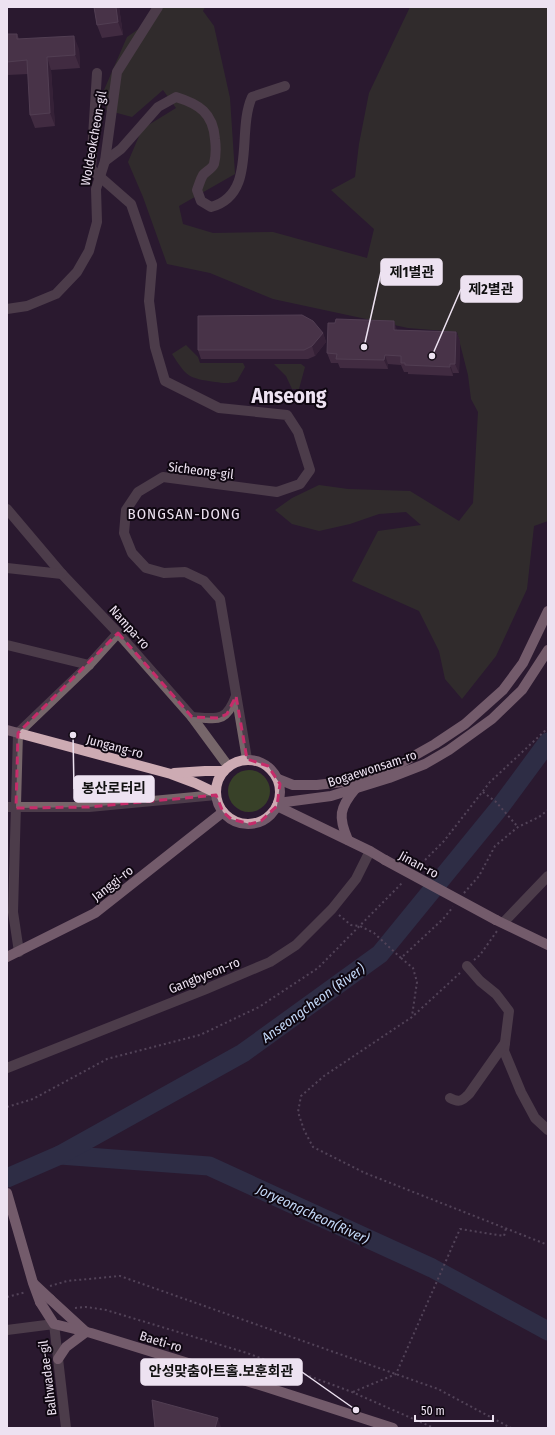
<svg xmlns="http://www.w3.org/2000/svg" width="555" height="1435" font-family="'Fira Sans Condensed','Noto Sans KR',sans-serif">
<style>
.green{fill:#384128}
.lines{fill:none;stroke-linecap:round;stroke-linejoin:round}
.river{stroke:#334560;stroke-width:19}
.path{stroke:#847589;stroke-width:2;stroke-dasharray:2 3;stroke-linecap:butt}
.minor{stroke:#76666a;stroke-width:10}
.major{stroke:#cdabb3;stroke-width:10}
.major-bridge{stroke:#cdabb3;stroke-width:10}
.wall{fill:#5e4257}
.shaded-wall{fill:#432a40}
.building{fill:#6d5367;stroke:#816a7d}
.marked{fill:none;stroke:#c62c6a;stroke-width:3;stroke-dasharray:8 5;stroke-linejoin:round}
.labels{text-anchor:middle;stroke-width:4;stroke-linejoin:round;paint-order:stroke}
.street-label{font-size:13px;fill:#ede2f1;stroke:#0f0711}
.water-label{font-size:14px;font-style:italic;fill:#c3d8f7;stroke:#0f0711}
.quarter-label{font-size:15px;letter-spacing:1px;fill:#ede2f1;stroke:#0f0711}
.town-label{font-size:21px;font-weight:bold;fill:#ede2f1;stroke:#0f0711}
.leader{fill:none;stroke:#ede2f1;stroke-width:1.5}
.callout-dot{fill:#ede2f1;stroke:#0f0711;stroke-width:1.5}
.callout{fill:#ede2f1;stroke:#ede2f1;stroke-width:1.5}
.callout-label{font-size:14px;text-anchor:middle;font-weight:bold;fill:#111}
</style>
<rect width="100%" height="100%" fill="#2a1930"/>
<g class="green">
<polygon points="161,7 205,7 203,11 214,26 230,98 235,174 179,206 183,224 213,233 273,232 367,258 374,229 331,190 355,177 359,144 369,93 410,7 548,7 548,521 534,526 527,589 496,656 462,699 445,679 439,651 419,611 352,581 378,531 421,525 406,512 379,514 350,524 319,531 292,524 275,510 292,498 319,485 348,489 410,491 459,521 473,503 478,412 471,399 468,375 457,332 408,328 273,299 210,273 167,264 143,197 128,162 142,129 176,108 163,90 132,117 106,110 104,90 127,37 156,17"/>
<path d="M 186,345 L 198,357 L 200,363 L 243,363 L 245,367 L 237,381 C 229,384 223,383 215,382 C 188,378 187,377 172,354 Z"/>
<polygon points="274,364 301,364 305,367 299,389 292,389 286,376"/>
<circle cx="249" cy="791" r="21"/>
</g>
<g class="lines">
<g class="river">
<polyline points="60,1155 209,1166 432,1268 548,1331"/>
<polyline points="7,1178 60,1155 243,1053 380,954 500,807 548,742"/>
</g>
<g class="path">
<polyline points="483,792 496,802 518,827"/>
<polyline points="418,867 444,841 490,782 548,728"/>
<polyline points="464,893 479,876 495,846 518,827 539,817 548,810"/>
<polyline points="339,915 351,925 360,926 374,933 401,958 443,919 453,907"/>
<polyline points="401,958 413,968 417,982 412,1016"/>
<polyline points="474,960 480,955 497,931"/>
<polyline points="460,973 412,1017 324,1076 301,1096 298,1112 304,1130 313,1147 365,1173 548,1245"/>
<polyline points="7,1107 33,1099 107,1059 200,1035 259,1007 318,968 403,882"/>
<polyline points="50,1286 67,1281 120,1276 438,1389 511,1428"/>
<polyline points="7,1297 26,1292"/>
<polyline points="75,1308 86,1307 106,1310 247,1353 352,1392 434,1428"/>
<polyline points="353,1392 396,1374 460,1229 504,1236 506,1228"/>
</g>
<g class="minor">
<polyline points="97,73 91,169 131,204 152,265 149,301 155,347 165,381 219,408 287,415 298,432 310,470 300,484 277,492 163,477 138,492 126,510 124,533 132,553 146,568 164,573 185,572 204,581 220,599 247,759"/>
<path d="M 105,161 L 121,149 L 158,107 L 176,97 C 199,104 213,113 215,139 C 216,147 216,156 214,164 C 212,169 206,171 203,175 C 200,180 199,185 197,190 L 201,201 L 211,207 C 258,194 236,132 252,97 L 285,86"/>
<polyline points="7,309 27,306 56,294 77,272 89,251 97,222 96,189 105,161 117,72 158,7"/>
<polyline points="7,509 62,574 118,633 192,717 228,766"/>
<polyline points="7,568 62,574"/>
<polyline points="7,645 89,665"/>
<path d="M 192,717 C 219,719 226,722 236,696"/>
<polyline points="7,807 89,807 216,795"/>
<polyline points="503,923 548,876"/>
<polyline points="19,952 13,912 18,733 89,665 118,633"/>
<polyline points="467,966 480,981 496,994 509,1011 504,1051 521,1092 535,1118 548,1130"/>
<polyline points="7,1068 206,989 270,962 296,945 332,909 356,879 370,851"/>
<path d="M 450,1098 C 459,1103 462,1101 469,1094 L 505,1043"/>
<polyline points="7,1330 54,1324 66,1428"/>
</g>
<g class="major">
<polyline points="7,730 171,774 195,783 216,793"/>
<circle cx="248" cy="792" r="32"/>
<polyline points="174,773 205,771 224,771"/>
<polyline points="278,779 293,785 317,785 351,781 396,766 435,744 465,724 503,690 523,663 548,611"/>
<polyline points="278,803 331,796 389,778 425,764 449,750 492,719 522,690 548,650"/>
<polyline points="277,806 370,851 385,860"/>
<path d="M 348,840 C 338,817 339,808 356,788"/>
<polyline points="496,920 548,945"/>
<polyline points="7,957 95,913 223,812"/>
<polyline points="50,1299 86,1332 66,1347 58,1359"/>
<polyline points="40,1302 54,1324 91,1333 266,1387 393,1428"/>
</g>
<g class="major-bridge">
<polyline points="385,860 496,920"/>
<polyline points="7,1193 33,1283 40,1302"/>
<polyline points="34,1284 50,1299"/>
</g>
</g>
<g class="wall">
<polygon points="94,7 119,7 123,35 102,38 97,25"/>
<polygon points="7,34 17,34 19,39 79,49 80,68 51,70 55,126 35,128 30,115 28,74 7,75"/>
<polygon points="335,323 397,330 456,332 460,341 459,373 453,373 453,376 408,374 408,372 404,372 401,365 388,364 388,369 340,368 338,363 331,363 327,353"/>
<polygon points="323,333 326,342 315,356 308,359 201,359 198,350"/>
</g>
<g class="shaded-wall">
<polygon points="116,7 119,7 123,35 118,22"/>
<polygon points="74,36 79,49 80,68 75,55"/>
<polygon points="47,57 51,70 55,126 50,113"/>
<polygon points="394,321 397,330 394,330"/>
<polygon points="456,332 460,341 459,373 455,364"/>
<polygon points="323,333 326,342 315,356 312,346"/>
<polygon points="385,355 388,364 388,369 384,360"/>
<polygon points="450,364 453,373 453,376 450,367"/>
<polygon points="218,1418 221,1427 221,1428 215,1428"/>
</g>
<g class="building">
<polygon points="94,7 116,7 118,22 97,25"/>
<polygon points="7,34 17,34 17,39 74,36 75,55 47,57 50,113 30,115 27,60 7,62"/>
<polygon points="302,315 313,321 323,333 312,346 304,350 198,350 198,316"/>
<polygon points="336,319 394,321 394,330 456,332 455,364 450,364 450,367 405,365 405,363 401,363 401,356 385,355 384,360 336,359 337,354 327,353 328,323 335,323"/>
<polygon points="152,1400 218,1418 215,1428 155,1428"/>
</g>
<path d="M0 0H555V1435H0ZM 118,633 L 192,717 L 219,718 L 227,714 L 236,696 L 247,759 L 268,766 L 280,784 L 277,806 L 261,821 L 250,824 L 231,819 L 223,812 L 216,795 L 89,807 L 16,808 L 18,733 Z" fill="#2a1930" fill-opacity=".55" fill-rule="evenodd"/>
<path class="marked" d="M 118,633 L 192,717 L 219,718 L 227,714 L 236,696 L 247,759 L 268,766 L 280,784 L 277,806 L 261,821 L 250,824 L 231,819 L 223,812 L 216,795 L 89,807 L 16,808 L 18,733 Z"/>
<g class="labels">
<g class="street-label">
<text transform="translate(93 138) rotate(-80)" y="5">Woldeokcheon-gil</text>
<text transform="translate(201 470) rotate(7)" y="5">Sicheong-gil</text>
<text transform="translate(130 627) rotate(48)" y="5">Nampa-ro</text>
<text transform="translate(115 746) rotate(15)" y="5">Jungang-ro</text>
<text transform="translate(372 768) rotate(-18)" y="5">Bogaewonsam-ro</text>
<text transform="translate(419 864) rotate(28)" y="5">Jinan-ro</text>
<text transform="translate(112 883) rotate(-38)" y="5">Janggi-ro</text>
<text transform="translate(204 975) rotate(-22)" y="5">Gangbyeon-ro</text>
<text transform="translate(161 1341) rotate(17)" y="5">Baeti-ro</text>
<text transform="translate(47 1378) rotate(-97)" y="5">Balhwadae-gil</text>
</g>
<g class="water-label">
<text transform="translate(313 1003) rotate(-36)" y="5">Anseongcheon (River)</text>
<text transform="translate(313 1214) rotate(25)" y="5">Joryeongcheon(River)</text>
</g>
<g class="quarter-label">
<text x="184" y="519">BONGSAN-DONG</text>
</g>
<g class="town-label">
<text x="289" y="403">Anseong</text>
</g>
</g>
<path class="leader" d="M364 347L381 272M432 356L461 289M73 735L74 789M356 1410L302 1372"/>
<g class="callout-dot">
<circle cx="364" cy="347" r="4"/>
<circle cx="432" cy="356" r="4"/>
<circle cx="73" cy="735" r="4"/>
<circle cx="356" cy="1410" r="4"/>
</g>
<g class="callout">
<rect x="381" y="259" width="61" height="26" rx="4"/>
<rect x="461" y="276" width="61" height="26" rx="4"/>
<rect x="74" y="776" width="80" height="26" rx="4"/>
<rect x="141" y="1359" width="161" height="26" rx="4"/>
</g>
<g class="callout-label">
<text x="412" y="277">제1별관</text>
<text x="491" y="294">제2별관</text>
<text x="114" y="793">봉산로터리</text>
<text x="221" y="1376">안성맞춤아트홀.보훈회관</text>
</g>
<rect width="555" height="1435" fill="none" stroke="#ede2f1" stroke-width="16"/>
<path d="M415 1415v6h78v-6" fill="none" stroke="#ede2f1" stroke-width="2"/>
<text x="421" y="1415" font-size="12" fill="#ede2f1" stroke="#0f0711" stroke-width="3" paint-order="stroke">50 m</text>
</svg>
